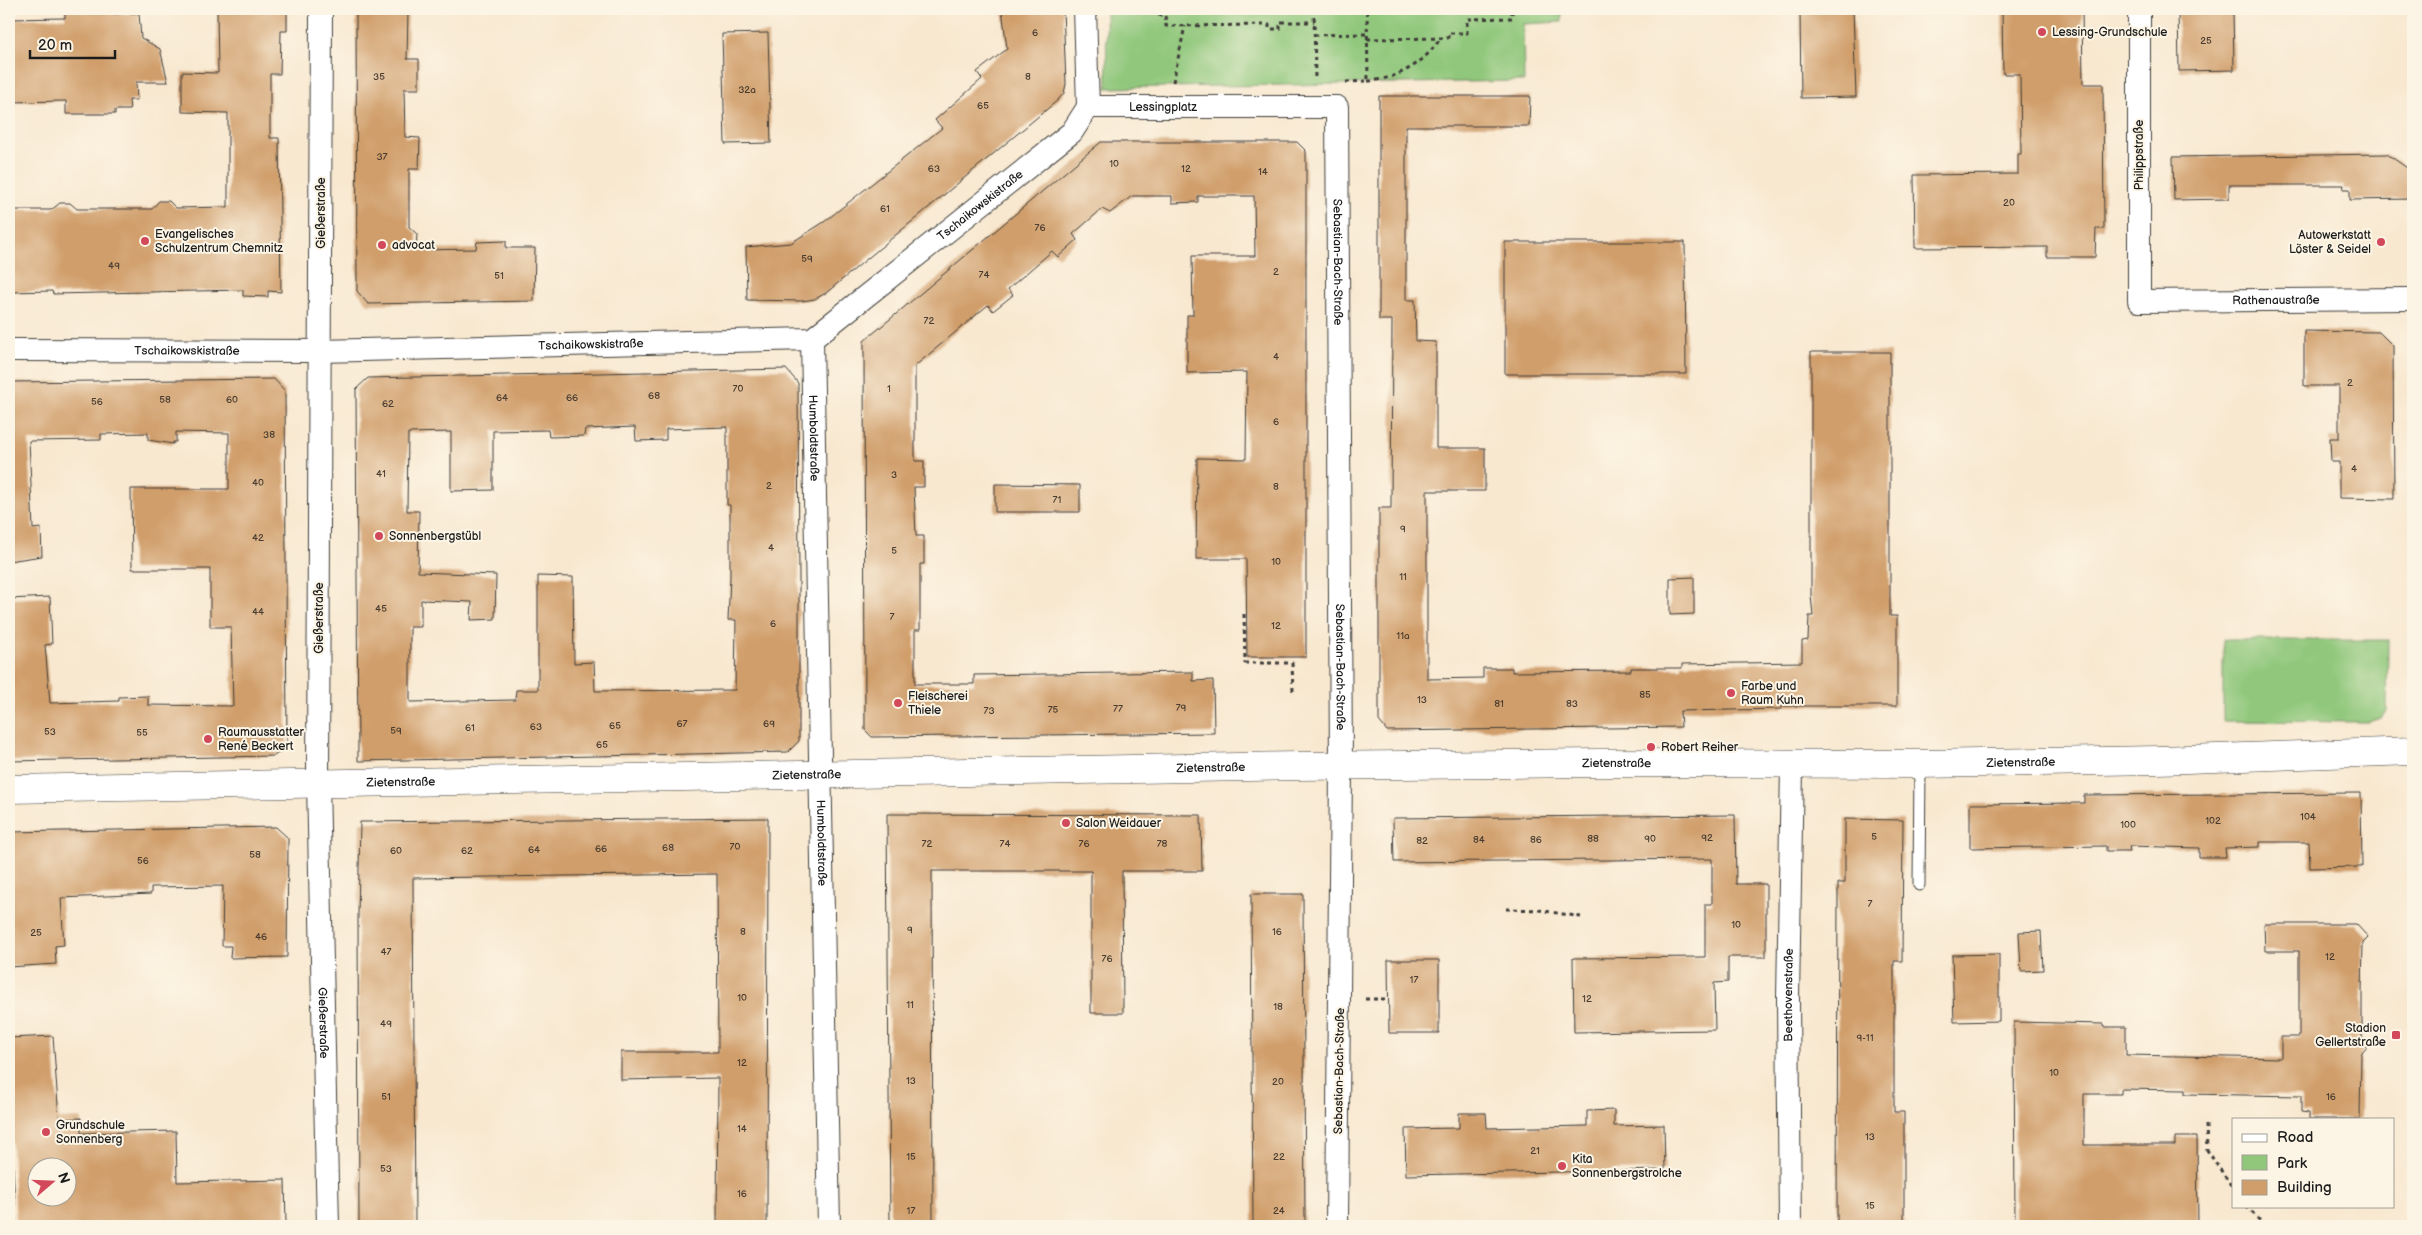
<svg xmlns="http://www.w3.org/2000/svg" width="2422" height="1235" font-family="'Balsamiq Sans',sans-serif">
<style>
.green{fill:#90c77b;stroke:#56724c}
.building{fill:#d09e6a;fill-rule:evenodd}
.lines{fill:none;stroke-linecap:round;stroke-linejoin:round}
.service-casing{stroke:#3d3b37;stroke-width:13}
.minor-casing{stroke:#3d3b37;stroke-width:24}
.tertiary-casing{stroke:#3d3b37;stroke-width:29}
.path{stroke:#3d3b37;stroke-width:3;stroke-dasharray:4 4;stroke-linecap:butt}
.service{stroke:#fff;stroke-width:11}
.minor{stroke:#fff;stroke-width:22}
.tertiary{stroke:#fff;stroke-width:28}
.poi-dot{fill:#d1495b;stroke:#fcf5e5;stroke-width:2}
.labels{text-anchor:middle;stroke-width:4;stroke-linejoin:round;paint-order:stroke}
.number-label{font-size:10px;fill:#493c30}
.poi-label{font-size:12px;fill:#1c1c1c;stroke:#fcf5e5;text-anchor:start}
.street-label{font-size:12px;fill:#1c1c1c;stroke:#fcf5e5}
</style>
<rect width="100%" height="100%" fill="#fcf5e5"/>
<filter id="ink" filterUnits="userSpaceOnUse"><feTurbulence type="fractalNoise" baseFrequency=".02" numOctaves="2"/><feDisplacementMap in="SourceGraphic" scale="10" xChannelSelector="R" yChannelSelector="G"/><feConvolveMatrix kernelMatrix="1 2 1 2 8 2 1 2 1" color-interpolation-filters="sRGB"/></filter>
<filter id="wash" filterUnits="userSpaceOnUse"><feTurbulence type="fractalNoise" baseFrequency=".0096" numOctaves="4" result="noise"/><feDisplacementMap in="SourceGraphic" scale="20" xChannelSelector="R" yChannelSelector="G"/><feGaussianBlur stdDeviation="1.12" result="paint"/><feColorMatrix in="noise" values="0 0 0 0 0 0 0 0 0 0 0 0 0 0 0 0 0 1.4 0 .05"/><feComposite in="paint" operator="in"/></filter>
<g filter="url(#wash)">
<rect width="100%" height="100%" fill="#f8e8d0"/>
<g class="green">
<polygon points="1106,9 1562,9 1562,22 1523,24 1524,81 1107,88"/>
<polygon points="2223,640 2388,640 2387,710 2381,718 2368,722 2223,721"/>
</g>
<g id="blocks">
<g class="building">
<polygon points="65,9 113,9 113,14 139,13 141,38 160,49 168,82 136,82 137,100 129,100 130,110 115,110 115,114 66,114 66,101 9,102 9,19 65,18"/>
<polygon points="217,9 287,9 287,31 281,31 280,74 270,74 270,138 279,138 281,292 268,291 268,297 243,296 243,290 53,294 52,291 11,292 12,210 51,210 60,203 70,203 77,209 152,209 159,201 169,201 176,208 228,207 228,113 182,112 182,72 218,73"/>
<polygon points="356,9 408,9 407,59 419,59 419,89 404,89 405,137 420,138 419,169 409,169 409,227 417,234 416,250 476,249 477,242 506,241 506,248 535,248 534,301 368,304 357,291"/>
<polygon points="1002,9 1063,9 1066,84 1064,93 1058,100 826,293 815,299 802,301 747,300 746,247 791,243 824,222 942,128 935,120 982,79 977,72 1007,49"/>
<polygon points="1800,9 1853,9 1856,97 1801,98"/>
<polygon points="2002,9 2082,9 2083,84 2103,84 2104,229 2096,229 2095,257 2047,257 2047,247 1915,248 1914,175 2018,174 2018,154 2021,154 2020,74 2003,74"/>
<polygon points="2178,9 2233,9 2234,70 2179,71"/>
<polygon points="768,33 771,143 725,144 722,34"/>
<polygon points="1379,96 1530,96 1529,126 1406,126 1406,300 1415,300 1416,341 1436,342 1436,448 1485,448 1485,491 1427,491 1427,679 1483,678 1483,668 1512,668 1512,672 1631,671 1631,668 1682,668 1682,664 1802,662 1802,641 1808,640 1809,616 1813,616 1811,595 1811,352 1890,352 1890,616 1897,616 1897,706 1782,706 1782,709 1680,711 1681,727 1387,731 1379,721 1379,508 1391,508 1392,320 1379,320"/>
<polygon points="1101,142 1297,142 1306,151 1306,657 1247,657 1246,559 1196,559 1197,458 1246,459 1247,372 1187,373 1187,315 1193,315 1192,256 1255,256 1254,196 1198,196 1198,202 1172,203 1172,196 1132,196 1110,213 1102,209 1073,234 1077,240 1058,257 1052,251 1008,289 1013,295 993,311 988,305 915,366 915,461 924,461 924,487 914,487 916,536 924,536 924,564 920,564 920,630 915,630 915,684 974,684 974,675 1193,672 1193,681 1213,680 1214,733 872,737 865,730 864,341"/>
<polygon points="2387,154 2413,172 2413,199 2350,200 2350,189 2343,189 2344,185 2229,185 2229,199 2174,200 2173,157"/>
<polygon points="1505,242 1685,242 1686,374 1505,374"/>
<polygon points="2304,331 2379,332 2393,346 2394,499 2339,498 2339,462 2331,462 2330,438 2339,438 2339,386 2304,386"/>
<path d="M 786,369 L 798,383 L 799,584 L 799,741 L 788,752 L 358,761 L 356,389 L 368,378 ZM 635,427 L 636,441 L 666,440 L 666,429 L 727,427 L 727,505 L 730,505 L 730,577 L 728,620 L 736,620 L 735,690 L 595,691 L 594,662 L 574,663 L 573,577 L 538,576 L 538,690 L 516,690 L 515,700 L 410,702 L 410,627 L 421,627 L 421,600 L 472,602 L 471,620 L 495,619 L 496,575 L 418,572 L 419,511 L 407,511 L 408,433 L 451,432 L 451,491 L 493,490 L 493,431 L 548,430 L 549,437 L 584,436 L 585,429 Z"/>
<polygon points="274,379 285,391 287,747 274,756 9,761 9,599 50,597 52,644 45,645 50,703 119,701 119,697 148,696 148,705 233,706 231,627 210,627 210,569 132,569 131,489 229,489 229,433 176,432 176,442 173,442 173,444 148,440 148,433 101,434 101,440 29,441 33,529 41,528 42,556 9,561 9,382"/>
<polygon points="995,484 1080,485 1080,512 995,512"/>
<polygon points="1694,577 1694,614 1670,615 1670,578"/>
<polygon points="2361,793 2362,867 2310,868 2309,842 2260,842 2260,847 2225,848 2226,857 2199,857 2199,848 2129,846 2130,851 2106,851 2106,846 1970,848 1970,804 2084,803 2084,795"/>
<polygon points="887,814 1201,815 1202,871 1122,871 1123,1013 1091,1013 1091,871 932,871 933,1226 890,1226"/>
<polygon points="1735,815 1736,884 1766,884 1766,957 1728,957 1728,982 1714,983 1715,1030 1574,1032 1573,958 1705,957 1705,904 1712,904 1712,859 1394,862 1393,818"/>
<polygon points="768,818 767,1226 717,1226 718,1078 621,1080 621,1052 718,1052 717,874 413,878 415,1226 359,1226 358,915 360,822"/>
<polygon points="1845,819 1903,820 1902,961 1894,961 1894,1112 1904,1112 1904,1226 1837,1226 1838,883 1845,883"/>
<polygon points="276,827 288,838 287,957 230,958 231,946 222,946 223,886 151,887 151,894 61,898 64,945 55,946 56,964 9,967 9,832"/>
<polygon points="1251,894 1303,894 1305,1226 1253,1226"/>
<polygon points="2264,924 2356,924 2368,937 2363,942 2362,992 2362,1040 2368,1046 2361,1054 2360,1119 2309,1119 2309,1113 2301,1112 2301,1096 2185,1094 2185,1090 2121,1089 2121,1094 2084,1094 2084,1145 2175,1145 2175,1137 2197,1137 2198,1226 2015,1226 2014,1022 2104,1024 2104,1027 2126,1027 2126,1055 2281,1058 2281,1037 2299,1037 2299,951 2265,951"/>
<polygon points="2041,931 2043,970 2021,971 2019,932"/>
<polygon points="1999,954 1999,1021 1954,1022 1952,955"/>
<polygon points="1388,960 1439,960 1439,1033 1389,1033"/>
<path d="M 53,1036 L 59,1119 L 81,1118 L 81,1133 L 176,1131 L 177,1182 L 285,1180 L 286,1226 L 16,1226 L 9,1090 L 9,1038 ZM 38,1168 L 68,1168 L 68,1198 L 38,1198 Z"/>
<polygon points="1614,1110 1614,1126 1664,1125 1665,1170 1406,1175 1405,1129 1459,1128 1459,1113 1486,1113 1487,1128 1587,1126 1587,1111"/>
</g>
</g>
</g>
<g filter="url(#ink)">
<use href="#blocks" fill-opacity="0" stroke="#3d3b37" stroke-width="1"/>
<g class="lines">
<g class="service-casing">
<polyline id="service" points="1919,885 1920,764"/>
</g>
<g class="minor-casing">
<g id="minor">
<path id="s1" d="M 321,9 L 318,784 L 328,1226"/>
<polyline points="1085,9 1088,107"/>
<path id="s2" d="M 2139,9 L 2139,301 L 2413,299"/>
<path id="s3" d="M 1088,107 L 1337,107 L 1341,766 L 1337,1226"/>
<path id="s4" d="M 812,339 L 829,1226"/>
<path id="s5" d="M 9,350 L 320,351 L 812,339 L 1072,132 L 1088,107"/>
<path id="s6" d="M 1790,1226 L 1788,998 L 1792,765"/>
</g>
</g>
<g class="tertiary-casing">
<g id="tertiary">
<path id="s7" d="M 9,789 L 1299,766 L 1600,763 L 1920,764 L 2159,760 L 2413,751"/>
</g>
</g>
<g class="path">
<polyline points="1156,9 1156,15 1165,15 1166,26 1269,25 1269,29 1280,29 1280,22 1314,22"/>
<polyline points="1314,9 1315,81"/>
<polyline points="1314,35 1367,34"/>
<polyline points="1367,39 1448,38 1448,33 1467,33 1467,19 1512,18 1512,9"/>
<path d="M 1368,81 C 1398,79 1423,64 1440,39"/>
<polyline points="1173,82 1185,26"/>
<polyline points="1346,82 1368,81 1367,9"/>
<polyline points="1244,614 1245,663 1292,663 1293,691"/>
<polyline points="1506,909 1539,910 1581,917"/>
<polyline points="1365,999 1388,999"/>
<polyline points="2206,1125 2207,1150 2233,1188"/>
<polyline points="2246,1206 2265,1226"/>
</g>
<use href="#service" class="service"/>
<use href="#minor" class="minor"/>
<use href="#tertiary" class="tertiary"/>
</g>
</g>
<g class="poi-dot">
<circle cx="2042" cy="32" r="5"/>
<circle cx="145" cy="241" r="5"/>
<circle cx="2381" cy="242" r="5"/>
<circle cx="382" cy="245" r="5"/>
<circle cx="379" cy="536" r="5"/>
<circle cx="1731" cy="693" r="5"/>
<circle cx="898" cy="703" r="5"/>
<circle cx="208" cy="739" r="5"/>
<circle cx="1651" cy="747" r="5"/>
<circle cx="1066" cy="823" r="5"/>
<rect x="2391" y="1030" width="10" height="10" rx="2.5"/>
<circle cx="46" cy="1132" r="5"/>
<circle cx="1562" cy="1166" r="5"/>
</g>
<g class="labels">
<g class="number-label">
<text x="1035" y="36">6</text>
<text x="2206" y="44">25</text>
<text x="379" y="80">35</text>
<text x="1028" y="80">8</text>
<text x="747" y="93">32a</text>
<text x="983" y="109">65</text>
<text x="382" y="160">37</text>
<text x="1114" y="167">10</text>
<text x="934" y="172">63</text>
<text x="1186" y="172">12</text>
<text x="1263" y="175">14</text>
<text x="2009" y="206">20</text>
<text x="885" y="212">61</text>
<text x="1040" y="231">76</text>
<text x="807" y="262">59</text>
<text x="114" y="269">49</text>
<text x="1276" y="275">2</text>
<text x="984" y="278">74</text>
<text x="499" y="279">51</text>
<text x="929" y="324">72</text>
<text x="1276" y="360">4</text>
<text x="2350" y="386">2</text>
<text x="738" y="392">70</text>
<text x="889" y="392">1</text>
<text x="654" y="399">68</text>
<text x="502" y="401">64</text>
<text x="572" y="401">66</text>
<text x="165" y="403">58</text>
<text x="232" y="403">60</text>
<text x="97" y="405">56</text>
<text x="388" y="407">62</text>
<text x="1276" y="425">6</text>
<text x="269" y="438">38</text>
<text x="2354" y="472">4</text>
<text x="381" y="477">41</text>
<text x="894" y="478">3</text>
<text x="258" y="486">40</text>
<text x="769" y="489">2</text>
<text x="1276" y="490">8</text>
<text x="1057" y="503">71</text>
<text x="1403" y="532">9</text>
<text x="258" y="541">42</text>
<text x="771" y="551">4</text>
<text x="894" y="554">5</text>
<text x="1276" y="565">10</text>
<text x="1403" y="580">11</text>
<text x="381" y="612">45</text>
<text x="258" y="615">44</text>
<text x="892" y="620">7</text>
<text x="773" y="627">6</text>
<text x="1276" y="629">12</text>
<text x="1403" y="639">11a</text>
<text x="1645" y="698">85</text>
<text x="1422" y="703">13</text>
<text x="1499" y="707">81</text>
<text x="1572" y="707">83</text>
<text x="1181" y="711">79</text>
<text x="1118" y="712">77</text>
<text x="1053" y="713">75</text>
<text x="989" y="714">73</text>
<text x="682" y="727">67</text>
<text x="769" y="727">69</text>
<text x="615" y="729">65</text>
<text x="536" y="730">63</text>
<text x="470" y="731">61</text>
<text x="396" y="734">59</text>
<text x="50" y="735">53</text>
<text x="142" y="736">55</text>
<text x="602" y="748">65</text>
<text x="2308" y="820">104</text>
<text x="2213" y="824">102</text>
<text x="2128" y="828">100</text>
<text x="1874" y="840">5</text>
<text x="1707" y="841">92</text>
<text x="1593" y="842">88</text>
<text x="1650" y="842">90</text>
<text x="1479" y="843">84</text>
<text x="1536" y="843">86</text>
<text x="1422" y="844">82</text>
<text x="927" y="847">72</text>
<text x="1005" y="847">74</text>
<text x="1084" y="847">76</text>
<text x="1162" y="847">78</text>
<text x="735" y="850">70</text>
<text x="668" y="851">68</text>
<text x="601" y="852">66</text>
<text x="534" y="853">64</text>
<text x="396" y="854">60</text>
<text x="467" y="854">62</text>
<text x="255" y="858">58</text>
<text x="143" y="864">56</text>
<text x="1870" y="907">7</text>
<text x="1736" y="928">10</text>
<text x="910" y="933">9</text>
<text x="743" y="935">8</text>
<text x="1277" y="935">16</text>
<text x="36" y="936">25</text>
<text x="261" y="940">46</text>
<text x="386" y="955">47</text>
<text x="2330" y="960">12</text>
<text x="1107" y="962">76</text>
<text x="1414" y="983">17</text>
<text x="742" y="1001">10</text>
<text x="1587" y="1002">12</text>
<text x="910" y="1008">11</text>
<text x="1278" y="1010">18</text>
<text x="386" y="1027">49</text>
<text x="1865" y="1041">9-11</text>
<text x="742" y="1066">12</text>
<text x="2054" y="1076">10</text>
<text x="911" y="1084">13</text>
<text x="1278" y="1085">20</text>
<text x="386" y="1100">51</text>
<text x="2331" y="1100">16</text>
<text x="742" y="1132">14</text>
<text x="1870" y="1140">13</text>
<text x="1535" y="1154">21</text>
<text x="911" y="1160">15</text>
<text x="1279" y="1160">22</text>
<text x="386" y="1172">53</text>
<text x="742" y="1197">16</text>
<text x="1870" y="1209">15</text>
<text x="911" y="1214">17</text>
<text x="1279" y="1214">24</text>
</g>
<g class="poi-label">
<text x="2052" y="36">Lessing-Grundschule</text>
<text x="155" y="238">Evangelisches<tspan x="155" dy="14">Schulzentrum Chemnitz</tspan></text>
<text x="2371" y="239" text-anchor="end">Autowerkstatt<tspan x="2371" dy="14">Löster &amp; Seidel</tspan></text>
<text x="392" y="249">advocat</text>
<text x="389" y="540">Sonnenbergstübl</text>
<text x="1741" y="690">Farbe und<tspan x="1741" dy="14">Raum Kuhn</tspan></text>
<text x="908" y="700">Fleischerei<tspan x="908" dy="14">Thiele</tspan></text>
<text x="218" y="736">Raumausstatter<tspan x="218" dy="14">René Beckert</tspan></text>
<text x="1661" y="751">Robert Reiher</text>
<text x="1076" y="827">Salon Weidauer</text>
<text x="2386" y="1032" text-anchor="end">Stadion<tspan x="2386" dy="14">Gellertstraße</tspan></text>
<text x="56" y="1129">Grundschule<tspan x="56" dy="14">Sonnenberg</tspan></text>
<text x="1572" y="1163">Kita<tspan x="1572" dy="14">Sonnenbergstrolche</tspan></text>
</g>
<g class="street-label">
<text dy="4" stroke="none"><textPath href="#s3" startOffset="75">Lessingplatz</textPath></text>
<text transform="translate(2139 155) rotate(-90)" y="4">Philippstraße</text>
<text dy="4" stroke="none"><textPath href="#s5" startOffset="1018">Tschaikowskistraße</textPath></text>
<text transform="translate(321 213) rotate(-90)" y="4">Gießerstraße</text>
<text dy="4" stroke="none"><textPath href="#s3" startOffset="404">Sebastian-Bach-Straße</textPath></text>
<text dy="4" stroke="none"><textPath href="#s2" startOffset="429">Rathenaustraße</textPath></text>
<text dy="4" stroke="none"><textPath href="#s5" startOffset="582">Tschaikowskistraße</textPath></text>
<text dy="4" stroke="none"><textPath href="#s5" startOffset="178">Tschaikowskistraße</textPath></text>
<text dy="4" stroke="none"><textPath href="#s4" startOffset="99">Humboldtstraße</textPath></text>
<text transform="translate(319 618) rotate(-90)" y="4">Gießerstraße</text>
<text dy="4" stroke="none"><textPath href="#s3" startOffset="809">Sebastian-Bach-Straße</textPath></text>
<text dy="4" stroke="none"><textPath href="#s7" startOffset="2012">Zietenstraße</textPath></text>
<text dy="4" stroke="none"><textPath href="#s7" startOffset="1608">Zietenstraße</textPath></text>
<text dy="4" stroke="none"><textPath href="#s7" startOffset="1202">Zietenstraße</textPath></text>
<text dy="4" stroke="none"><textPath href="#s7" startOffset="798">Zietenstraße</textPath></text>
<text dy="4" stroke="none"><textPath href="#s7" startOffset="392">Zietenstraße</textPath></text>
<text dy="4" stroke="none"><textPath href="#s4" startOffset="504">Humboldtstraße</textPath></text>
<text dy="4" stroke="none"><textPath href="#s6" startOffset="231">Beethovenstraße</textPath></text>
<text dy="4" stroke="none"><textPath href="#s1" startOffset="1014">Gießerstraße</textPath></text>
<text transform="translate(1339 1071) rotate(-89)" y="4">Sebastian-Bach-Straße</text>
</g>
</g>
<rect width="2422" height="1235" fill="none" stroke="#fcf5e5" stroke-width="30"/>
<rect x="2232" y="1118" width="162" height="90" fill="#fcf5e5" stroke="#a29e95"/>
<rect x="2242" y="1134" width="25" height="8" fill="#ffffff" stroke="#a29e95"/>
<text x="2277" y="1142" font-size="15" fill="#1c1c1c">Road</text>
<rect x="2242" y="1155" width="25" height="15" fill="#90c77b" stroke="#a29e95"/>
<text x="2277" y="1168" font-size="15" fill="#1c1c1c">Park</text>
<rect x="2242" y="1180" width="25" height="15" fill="#d09e6a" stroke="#a29e95"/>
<text x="2277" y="1192" font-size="15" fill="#1c1c1c">Building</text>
<g transform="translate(52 1182) rotate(71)"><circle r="24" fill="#fcf5e5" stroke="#a29e95"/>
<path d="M0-4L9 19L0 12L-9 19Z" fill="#d1495b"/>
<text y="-8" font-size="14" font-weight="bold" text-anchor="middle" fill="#1c1c1c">N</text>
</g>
<path d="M30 50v8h85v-8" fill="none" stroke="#1c1c1c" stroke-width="2.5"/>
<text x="38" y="50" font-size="15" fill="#1c1c1c" stroke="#fcf5e5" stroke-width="4" paint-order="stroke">20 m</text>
</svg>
